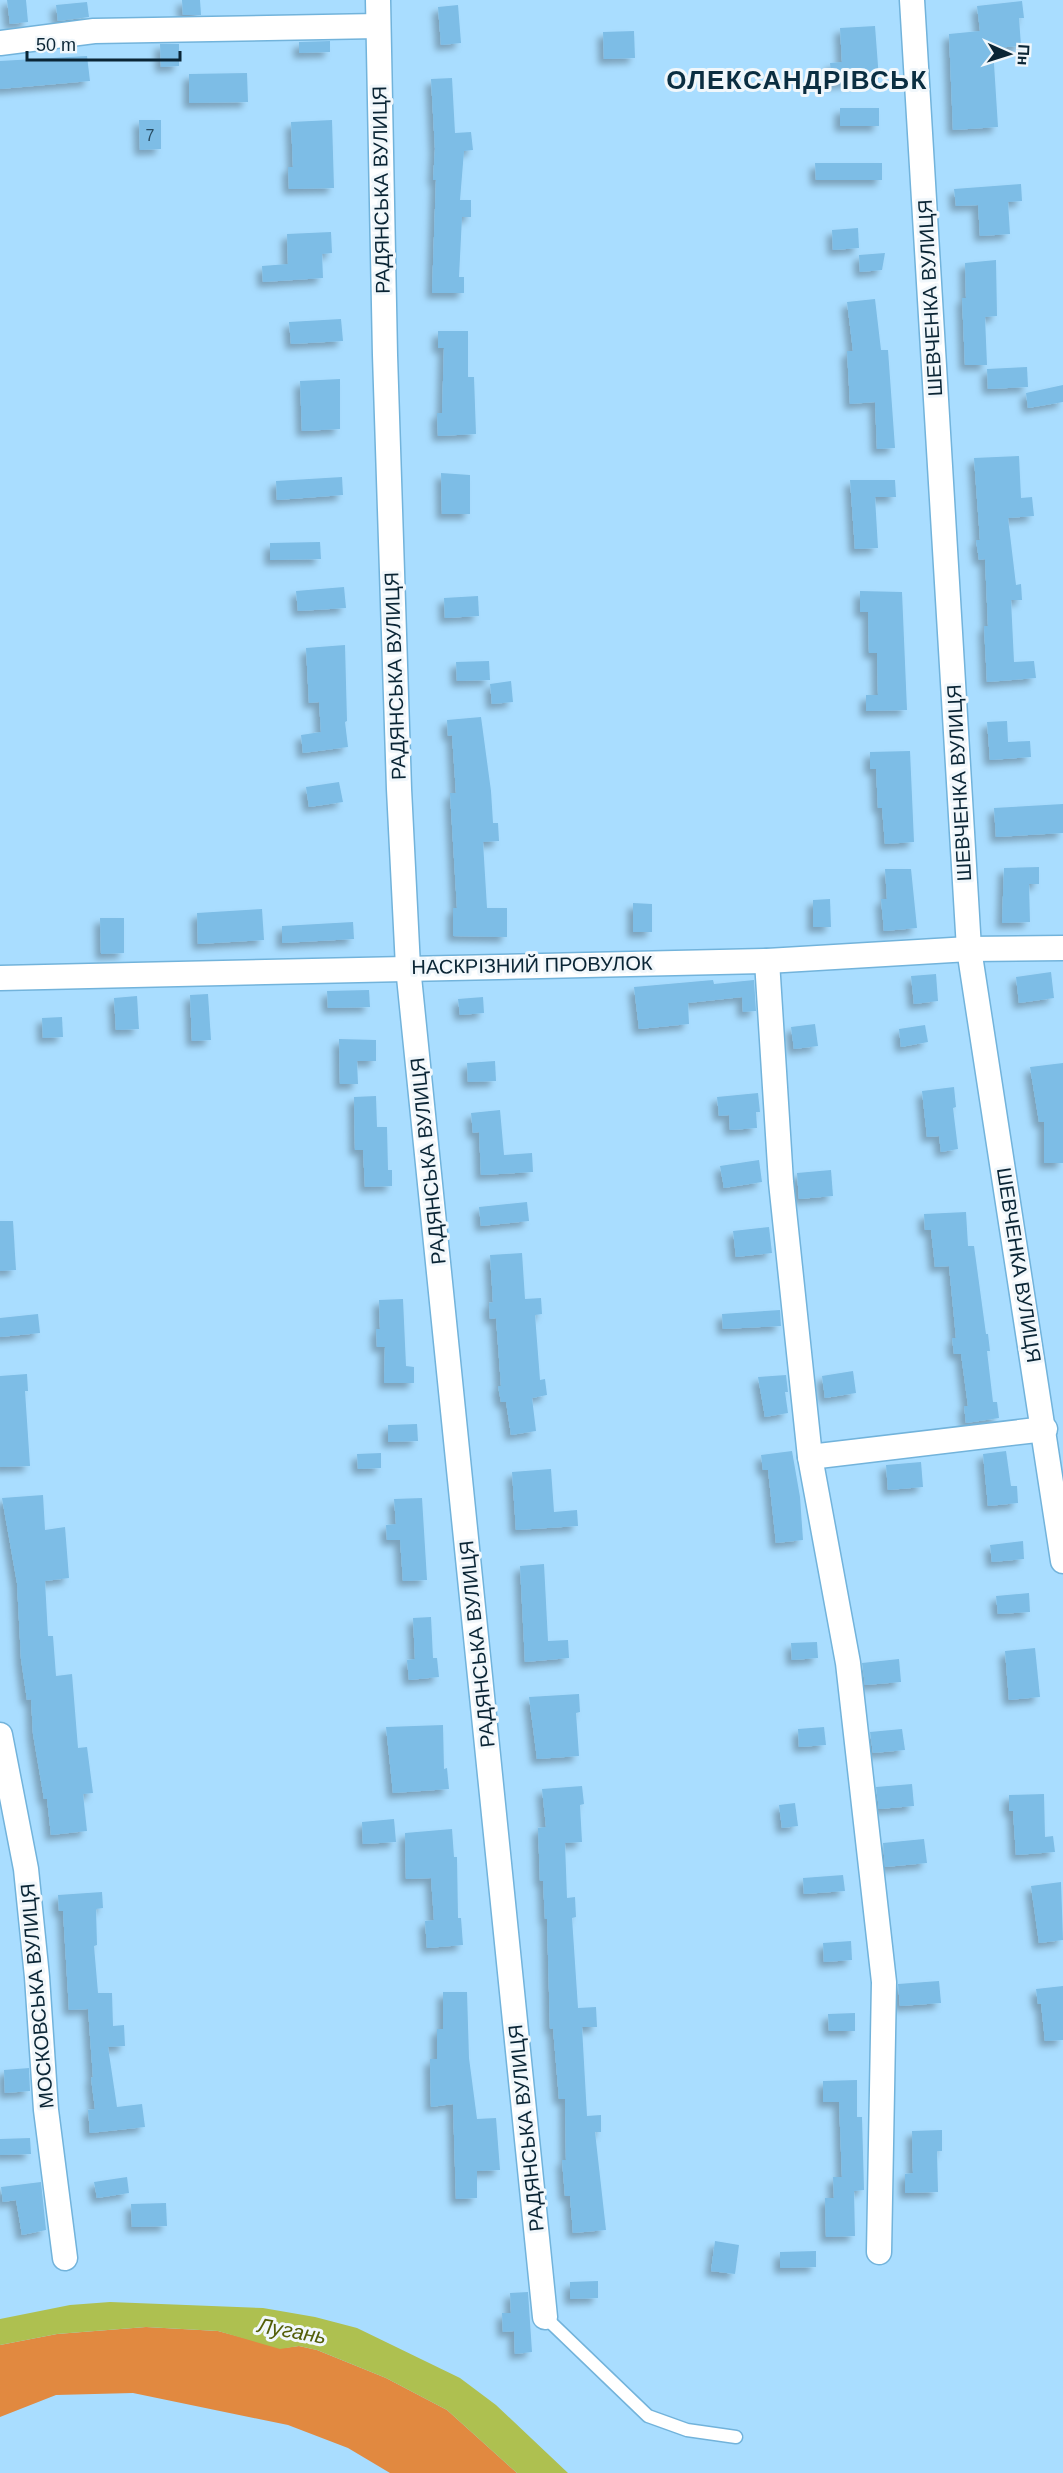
<svg xmlns="http://www.w3.org/2000/svg" width="1063" height="2473" font-family="Arial,sans-serif">
<style>
.forest{fill:#e18940}
.water{fill:#aec050}
.building{fill:#7dbde6;filter:url(#shadow)}
.lines{fill:none;stroke-linecap:round;stroke-linejoin:round}
.service-casing{stroke:#72b3db;stroke-width:15}
.minor-casing{stroke:#72b3db;stroke-width:27}
.service{stroke:#fff;stroke-width:12}
.minor{stroke:#fff;stroke-width:24}
.labels{text-anchor:middle;stroke-width:6;stroke-linejoin:round;paint-order:stroke}
.number-label{font-size:16px;fill:#274b61}
.street-label{font-size:20px;fill:#0a2535;stroke:#f1f7fb}
.water-label{font-size:21px;font-style:italic;fill:#525d08;stroke:#f1f7fb}
.district-label{font-size:26px;font-weight:bold;letter-spacing:1.5px;fill:#0b2e41;stroke:#f1f7fb}
</style>
<defs>
<filter id="shadow"><feDropShadow dx="-5.5" dy="5.5" stdDeviation="3" flood-color="#0004"/></filter>
</defs>
<rect width="100%" height="100%" fill="#a9ddff"/>
<polygon class="forest" points="146,2327 218,2331 283,2348 299,2346 317,2350 386,2378 447,2410 517,2473 390,2473 348,2448 288,2425 133,2393 56,2395 0,2417 0,2345 57,2334"/>
<polygon class="water" points="110,2302 263,2308 315,2317 357,2328 460,2378 496,2405 568,2473 517,2473 447,2410 386,2378 317,2350 299,2346 280,2349 218,2331 146,2327 57,2334 0,2345 0,2319 70,2305"/>
<g class="building">
<polygon points="7,0 26,0 28,22 10,24"/>
<polygon points="182,0 200,0 201,15 183,15"/>
<polygon points="1022,1 1024,18 1019,18 1021,46 993,48 998,127 953,130 949,34 980,31 977,6"/>
<polygon points="87,2 89,17 58,21 56,5"/>
<polygon points="458,5 461,43 441,45 438,7"/>
<polygon points="875,26 879,79 832,84 830,63 842,62 840,28"/>
<polygon points="634,31 635,58 604,59 603,32"/>
<polygon points="330,41 330,52 299,53 299,42"/>
<polygon points="160,44 179,44 179,66 161,67"/>
<polygon points="87,56 90,81 0,89 0,61"/>
<polygon points="247,73 248,102 189,103 189,74"/>
<polygon points="452,78 455,133 471,132 473,150 464,151 460,200 471,200 471,217 462,217 459,277 464,277 464,293 432,293 436,180 433,180 435,149 431,79"/>
<rect x="840" y="108" width="39" height="18"/>
<polygon points="139,120 161,120 161,149 140,150"/>
<polygon points="332,120 334,188 289,189 288,167 293,167 291,122"/>
<polygon points="815,163 882,163 882,180 816,180"/>
<polygon points="1021,184 1022,201 1008,202 1010,234 980,236 978,205 956,206 954,189"/>
<polygon points="858,228 859,248 833,250 832,230"/>
<polygon points="331,232 332,253 322,254 323,278 263,282 262,266 288,264 287,234"/>
<polygon points="885,253 882,270 860,272 859,255"/>
<polygon points="996,260 997,316 985,317 987,365 965,365 962,298 966,298 965,263"/>
<polygon points="875,299 881,350 888,350 895,448 877,449 875,402 850,404 847,351 853,351 847,302"/>
<polygon points="341,319 343,341 291,344 289,322"/>
<polygon points="438,331 468,331 468,377 474,377 476,434 438,436 437,413 442,413 444,348 438,348"/>
<polygon points="1027,367 1028,387 988,389 987,369"/>
<polygon points="340,379 340,429 302,431 300,381"/>
<polygon points="1063,385 1063,402 1028,408 1026,393"/>
<polygon points="1019,456 1021,498 1032,497 1034,516 1008,518 1016,585 1021,584 1022,600 1011,600 1014,662 1034,661 1036,678 987,682 984,626 988,626 985,559 979,560 976,540 980,540 974,458"/>
<polygon points="441,473 470,475 470,514 442,514"/>
<polygon points="342,477 343,495 277,500 276,481"/>
<polygon points="850,480 895,480 896,497 875,497 878,548 855,549"/>
<polygon points="320,542 321,559 270,560 270,543"/>
<polygon points="344,587 346,608 298,611 296,591"/>
<polygon points="860,591 902,592 907,710 866,711 866,695 878,695 877,653 869,653 868,612 860,612"/>
<polygon points="478,596 479,616 445,618 444,598"/>
<polygon points="345,645 347,721 345,722 348,747 303,753 301,735 321,732 319,702 309,703 306,648"/>
<polygon points="489,661 490,680 457,681 456,662"/>
<polygon points="511,681 513,702 492,704 490,684"/>
<polygon points="481,717 491,791 493,823 498,823 499,841 483,842 487,908 507,908 507,937 453,936 453,908 457,908 450,793 456,793 452,735 448,736 447,720"/>
<polygon points="1007,721 1008,742 1030,741 1031,757 990,760 987,722"/>
<polygon points="910,751 914,842 885,844 882,808 878,808 876,769 870,769 870,752"/>
<polygon points="339,782 343,802 309,807 306,787"/>
<polygon points="1063,804 1063,833 996,837 994,808"/>
<polygon points="1039,867 1039,884 1029,884 1030,922 1002,923 1004,868"/>
<polygon points="885,869 911,869 917,928 884,931 881,899 887,899"/>
<polygon points="830,899 831,927 813,927 813,900"/>
<polygon points="633,903 652,904 652,932 633,932"/>
<polygon points="262,909 264,940 198,944 197,913"/>
<polygon points="100,918 124,918 124,953 101,954"/>
<polygon points="353,922 354,939 282,943 282,926"/>
<polygon points="1051,972 1054,998 1019,1003 1016,977"/>
<polygon points="936,974 938,1001 914,1004 911,976"/>
<polygon points="713,980 714,984 754,980 756,1011 743,1012 742,997 688,1003 689,1024 639,1029 634,987"/>
<polygon points="369,990 370,1007 328,1008 327,991"/>
<polygon points="208,994 211,1040 192,1041 190,995"/>
<polygon points="137,996 139,1029 116,1030 114,998"/>
<polygon points="483,997 484,1013 460,1015 458,999"/>
<polygon points="62,1017 63,1037 43,1038 42,1018"/>
<polygon points="815,1024 818,1046 794,1049 791,1027"/>
<polygon points="925,1025 928,1042 901,1047 899,1029"/>
<polygon points="339,1039 376,1040 376,1061 357,1061 358,1084 340,1084"/>
<polygon points="495,1061 496,1081 468,1082 467,1063"/>
<polygon points="1063,1063 1063,1163 1044,1163 1044,1122 1039,1122 1030,1067"/>
<polygon points="954,1087 956,1107 953,1108 958,1149 941,1152 939,1136 927,1137 922,1091"/>
<polygon points="758,1093 760,1112 756,1112 757,1128 730,1130 729,1115 719,1116 717,1097"/>
<polygon points="376,1096 377,1127 387,1127 388,1170 392,1170 392,1186 365,1187 363,1150 355,1150 354,1097"/>
<polygon points="500,1110 504,1155 532,1153 533,1172 481,1175 479,1132 473,1133 471,1113"/>
<polygon points="759,1160 762,1182 724,1188 720,1166"/>
<polygon points="831,1170 833,1196 799,1199 797,1173"/>
<polygon points="527,1202 529,1221 481,1226 479,1207"/>
<polygon points="966,1212 968,1246 974,1246 986,1334 988,1334 990,1351 987,1351 993,1402 997,1402 999,1418 966,1423 964,1406 968,1406 961,1354 954,1354 952,1338 956,1338 949,1266 935,1267 931,1230 925,1230 924,1214"/>
<polygon points="0,1221 13,1221 16,1270 0,1271"/>
<polygon points="769,1227 772,1253 736,1257 733,1231"/>
<polygon points="522,1253 525,1299 541,1298 542,1314 535,1315 540,1380 545,1379 547,1395 532,1398 536,1431 511,1435 506,1402 501,1402 498,1386 501,1386 496,1318 490,1319 489,1303 493,1302 490,1255"/>
<polygon points="403,1299 406,1366 414,1367 414,1383 384,1383 385,1347 377,1347 376,1329 380,1329 379,1300"/>
<polygon points="780,1310 781,1326 723,1329 722,1314"/>
<polygon points="38,1314 40,1333 0,1337 0,1318"/>
<polygon points="853,1371 856,1393 825,1398 822,1376"/>
<polygon points="27,1374 28,1391 25,1391 30,1466 0,1467 0,1376"/>
<polygon points="786,1375 788,1392 785,1392 788,1413 765,1417 758,1377"/>
<polygon points="417,1424 418,1441 388,1442 388,1425"/>
<polygon points="792,1451 800,1497 803,1540 776,1543 768,1470 763,1470 761,1455"/>
<polygon points="1006,1451 1011,1486 1017,1486 1018,1503 988,1506 983,1454"/>
<polygon points="381,1453 381,1468 358,1469 357,1454"/>
<polygon points="921,1462 923,1487 888,1490 886,1465"/>
<polygon points="551,1469 554,1512 577,1510 578,1526 516,1530 512,1472"/>
<polygon points="43,1495 45,1530 65,1527 69,1578 45,1581 48,1636 53,1636 56,1676 72,1674 78,1748 87,1747 93,1793 83,1794 87,1831 51,1835 47,1799 44,1799 33,1734 31,1699 27,1700 21,1659 17,1583 2,1498"/>
<polygon points="422,1498 427,1580 403,1581 400,1540 387,1540 386,1525 396,1524 394,1499"/>
<polygon points="1023,1541 1024,1559 992,1562 990,1545"/>
<polygon points="544,1564 548,1641 568,1640 569,1658 525,1662 520,1566"/>
<polygon points="1029,1593 1030,1612 998,1614 996,1596"/>
<polygon points="431,1617 433,1658 437,1658 439,1677 409,1680 407,1660 415,1659 413,1618"/>
<polygon points="817,1642 818,1658 792,1660 791,1643"/>
<polygon points="1035,1648 1040,1697 1009,1700 1005,1651"/>
<polygon points="899,1659 901,1682 865,1685 862,1663"/>
<polygon points="579,1694 580,1712 576,1713 579,1756 537,1759 529,1697"/>
<polygon points="443,1725 444,1769 447,1768 449,1789 393,1793 386,1727"/>
<polygon points="824,1727 826,1745 799,1747 798,1729"/>
<polygon points="902,1729 905,1750 873,1753 870,1732"/>
<polygon points="912,1784 914,1806 879,1809 876,1787"/>
<polygon points="582,1786 584,1804 580,1805 582,1842 565,1843 567,1898 575,1897 576,1917 572,1918 578,2008 596,2007 597,2027 582,2027 587,2116 601,2115 601,2132 595,2132 606,2230 573,2233 570,2196 565,2196 562,2160 566,2160 565,2099 559,2099 553,2028 550,2029 547,1919 545,1919 543,1881 540,1881 538,1828 546,1827 542,1789"/>
<polygon points="1044,1794 1045,1837 1053,1836 1055,1852 1016,1855 1013,1811 1009,1811 1009,1795"/>
<polygon points="795,1803 798,1826 782,1828 779,1805"/>
<polygon points="394,1819 396,1842 363,1844 362,1822"/>
<polygon points="452,1829 454,1857 457,1857 458,1918 461,1918 463,1945 427,1948 425,1921 434,1920 431,1878 406,1879 405,1833"/>
<polygon points="924,1839 927,1863 885,1867 883,1843"/>
<polygon points="843,1875 845,1891 804,1894 803,1878"/>
<polygon points="1061,1882 1063,1940 1039,1943 1031,1886"/>
<polygon points="102,1892 103,1908 96,1909 97,1945 94,1946 98,1993 112,1993 113,2026 124,2025 125,2046 108,2047 117,2107 142,2104 145,2127 90,2133 88,2110 95,2109 91,2078 93,2077 88,2009 69,2010 63,1911 59,1911 58,1895"/>
<polygon points="851,1941 852,1960 824,1962 823,1943"/>
<polygon points="939,1981 941,2003 900,2006 898,1984"/>
<polygon points="1063,1986 1063,2040 1045,2041 1041,2004 1038,2004 1036,1989"/>
<polygon points="443,1992 467,1992 469,2058 477,2119 496,2118 500,2170 477,2171 477,2198 456,2199 453,2104 431,2107 430,2059 437,2059 437,2029 443,2029"/>
<polygon points="855,2013 855,2031 829,2031 828,2014"/>
<polygon points="29,2068 30,2091 5,2093 4,2070"/>
<polygon points="857,2080 857,2117 862,2117 864,2190 854,2191 855,2236 826,2237 825,2198 834,2198 833,2177 842,2177 839,2102 823,2102 823,2081"/>
<polygon points="942,2130 942,2151 937,2151 938,2192 905,2193 905,2174 913,2173 912,2131"/>
<polygon points="30,2138 31,2154 0,2155 0,2139"/>
<polygon points="127,2177 129,2193 97,2198 94,2182"/>
<polygon points="41,2182 46,2230 22,2235 16,2200 3,2202 1,2187"/>
<polygon points="166,2203 167,2226 132,2227 131,2204"/>
<polygon points="715,2241 739,2245 735,2274 711,2271"/>
<polygon points="816,2251 816,2267 780,2268 780,2252"/>
<polygon points="598,2281 598,2298 570,2299 570,2282"/>
<polygon points="528,2292 532,2352 515,2354 514,2331 503,2332 502,2313 511,2313 510,2293"/>
</g>
<g class="lines">
<g class="service-casing">
<polyline id="service" points="545,2317 648,2416 687,2430 736,2437"/>
</g>
<g class="minor-casing">
<g id="minor">
<polyline points="378,0 385,355 399,789 408,967 545,2317"/>
<polyline points="912,0 969,949 1063,1561"/>
<polyline points="0,43 94,31 378,26"/>
<polyline points="767,961 781,1182 810,1457 848,1663 884,1982 879,2252"/>
<polyline points="0,978 767,961 969,949 1063,948"/>
<polyline points="810,1457 1045,1429"/>
<polyline points="0,1735 26,1869 37,1977 46,2110 65,2258"/>
</g>
</g>
<use href="#service" class="service"/>
<use href="#minor" class="minor"/>
</g>
<g class="labels">
<g class="number-label">
<text x="150" y="141">7</text>
</g>
<g class="street-label">
<text transform="translate(381 190) rotate(-91)" y="7">РАДЯНСЬКА ВУЛИЦЯ</text>
<text transform="translate(930 298) rotate(-93)" y="7">ШЕВЧЕНКА ВУЛИЦЯ</text>
<text transform="translate(395 676) rotate(-92)" y="7">РАДЯНСЬКА ВУЛИЦЯ</text>
<text transform="translate(959 783) rotate(-93)" y="7">ШЕВЧЕНКА ВУЛИЦЯ</text>
<text transform="translate(532 965) rotate(-1)" y="7">НАСКРІЗНИЙ ПРОВУЛОК</text>
<text transform="translate(428 1161) rotate(-96)" y="7">РАДЯНСЬКА ВУЛИЦЯ</text>
<text transform="translate(1019 1265) rotate(81)" y="7">ШЕВЧЕНКА ВУЛИЦЯ</text>
<text transform="translate(477 1644) rotate(-96)" y="7">РАДЯНСЬКА ВУЛИЦЯ</text>
<text transform="translate(37 1996) rotate(-95)" y="7">МОСКОВСЬКА ВУЛИЦЯ</text>
<text transform="translate(526 2128) rotate(-96)" y="7">РАДЯНСЬКА ВУЛИЦЯ</text>
</g>
<g class="water-label">
<text transform="translate(292 2331) rotate(10)" y="7">Лугань</text>
</g>
<g class="district-label">
<text x="797" y="89">ОЛЕКСАНДРІВСЬК</text>
</g>
</g>
<g transform="translate(1009 54) rotate(93)" stroke="#f1f7fb" stroke-width="4.5" paint-order="stroke">
<path d="M0-4.5L10 22L0 15L-10 22Z" fill="#0a2535"/>
<text y="-9" font-size="16" font-weight="bold" text-anchor="middle" fill="#0a2535">Пн</text>
</g>
<path d="M27 51v9h153v-9" fill="none" stroke="#0a2535" stroke-width="3"/>
<text x="36" y="51" font-size="18" fill="#0a2535" stroke="#f1f7fb" stroke-width="4.5" paint-order="stroke">50 m</text>
</svg>
